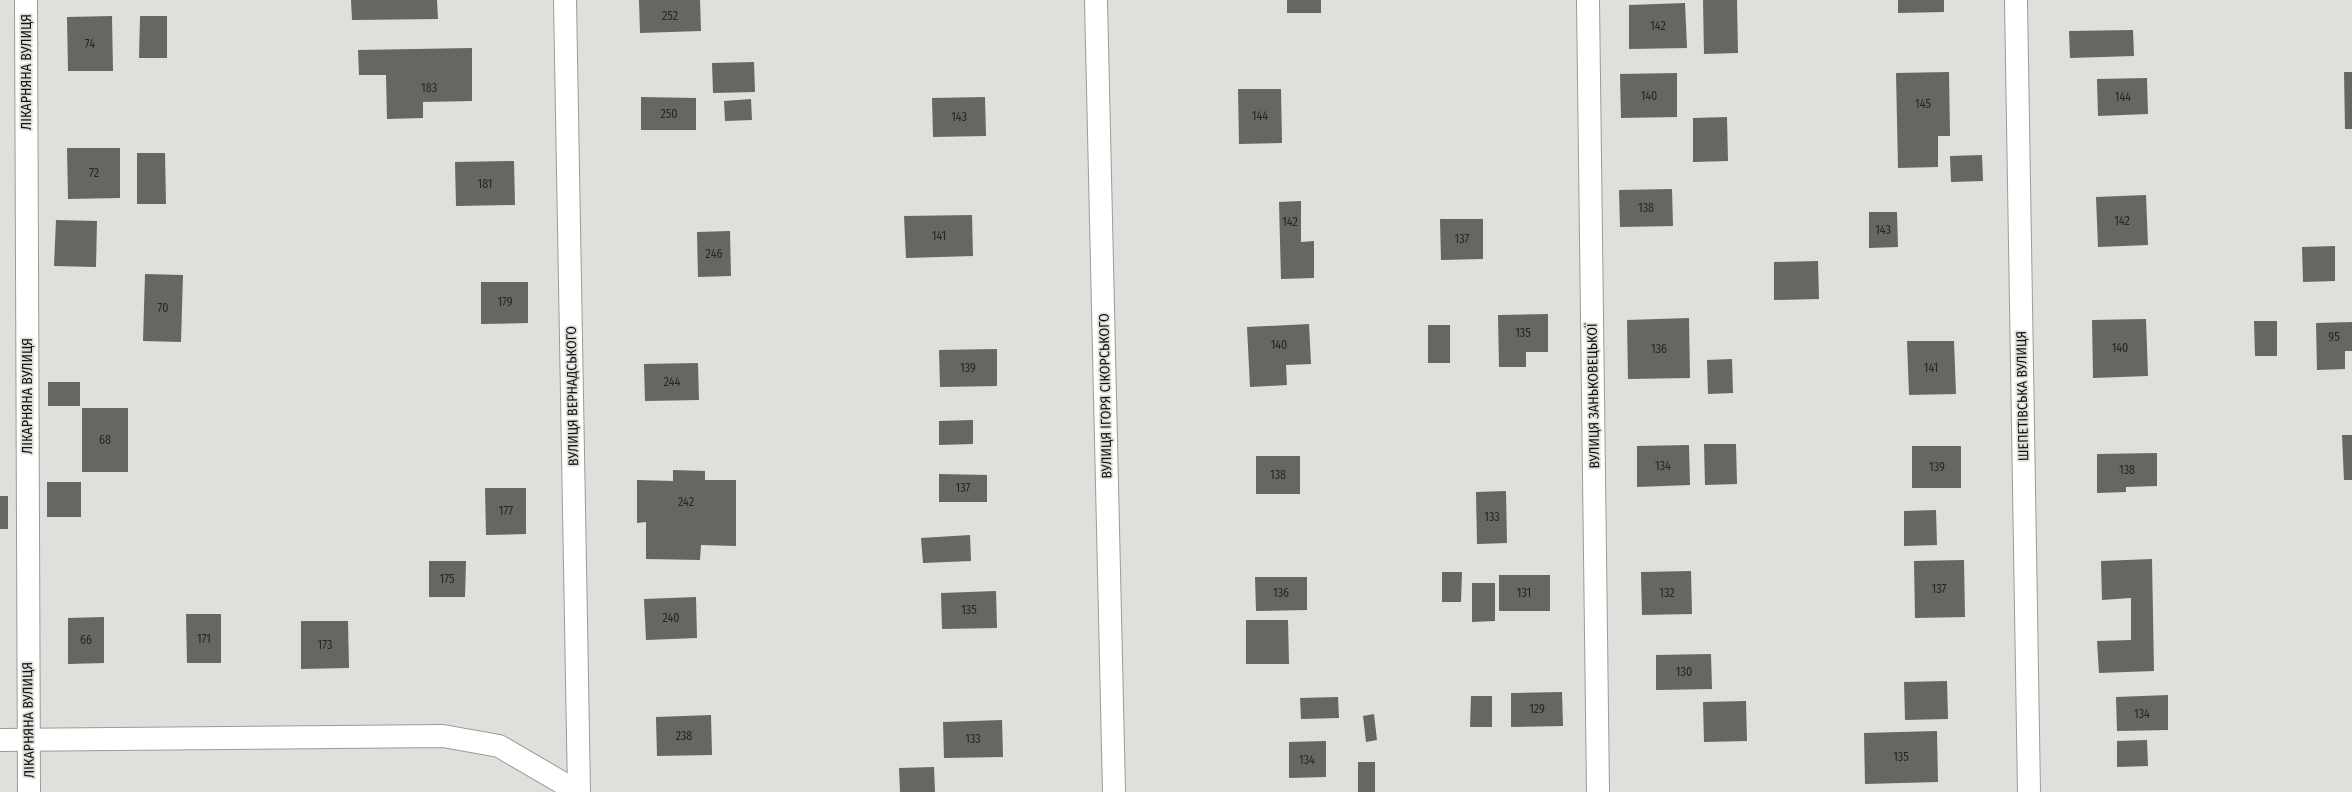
<svg xmlns="http://www.w3.org/2000/svg" width="2352" height="792" font-family="'Fira Sans Condensed',sans-serif">
<style>
.building{fill:#666662}
.lines{fill:none;stroke-linecap:round;stroke-linejoin:round}
.minor-casing{stroke:#9b9c97;stroke-width:24}
.minor{stroke:#fff;stroke-width:22}
.labels{text-anchor:middle;stroke-width:3.5;stroke-linejoin:round;paint-order:stroke}
.number-label{font-size:12px;fill:#262623}
.street-label{font-size:14px;fill:#10100e;stroke:#dfe0db}
</style>
<rect width="100%" height="100%" fill="#dfe0db"/>
<g class="building">
<polygon points="351,0 437,0 438,19 352,20"/>
<polygon points="639,0 700,0 701,31 640,33"/>
<rect x="1287" y="0" width="34" height="13"/>
<polygon points="1703,0 1737,0 1738,53 1704,54"/>
<polygon points="1898,0 1944,0 1944,12 1898,13"/>
<polygon points="1685,3 1687,48 1629,49 1629,5"/>
<polygon points="112,16 113,71 68,71 67,17"/>
<polygon points="140,16 167,16 167,58 139,58"/>
<polygon points="2133,30 2134,56 2070,58 2069,31"/>
<polygon points="472,48 472,101 423,102 423,118 387,119 386,75 359,75 358,50"/>
<polygon points="754,62 755,92 713,93 712,63"/>
<polygon points="1949,72 1950,136 1938,136 1938,167 1898,168 1896,73"/>
<polygon points="2344,72 2352,72 2352,129 2345,129"/>
<polygon points="1677,73 1677,117 1621,118 1620,74"/>
<polygon points="2147,78 2148,114 2098,116 2097,79"/>
<polygon points="1238,89 1281,89 1282,143 1239,144"/>
<polygon points="641,97 696,98 696,130 641,130"/>
<polygon points="985,97 986,136 933,137 932,98"/>
<polygon points="751,99 752,120 725,121 724,101"/>
<polygon points="1727,117 1728,161 1693,162 1693,118"/>
<polygon points="67,148 120,148 120,198 68,199"/>
<polygon points="137,153 165,153 166,204 137,204"/>
<polygon points="1982,155 1983,181 1951,182 1950,156"/>
<polygon points="514,161 515,205 456,206 455,162"/>
<polygon points="1672,189 1673,226 1620,227 1619,190"/>
<polygon points="2146,195 2148,245 2098,247 2096,197"/>
<polygon points="1301,201 1301,242 1314,241 1314,278 1281,279 1279,202"/>
<polygon points="1869,212 1897,212 1898,247 1869,248"/>
<polygon points="972,215 973,256 906,258 904,216"/>
<polygon points="1440,219 1483,219 1483,259 1441,260"/>
<polygon points="56,220 97,221 96,267 54,266"/>
<polygon points="730,231 731,276 698,277 697,232"/>
<polygon points="2335,246 2335,281 2303,282 2302,247"/>
<polygon points="1818,261 1819,299 1774,300 1774,262"/>
<polygon points="145,274 183,275 181,342 143,341"/>
<polygon points="481,282 528,282 528,323 481,324"/>
<polygon points="1548,314 1548,352 1526,352 1526,367 1499,367 1498,315"/>
<polygon points="1689,318 1690,378 1628,379 1627,320"/>
<polygon points="2146,319 2148,376 2093,378 2092,320"/>
<polygon points="2254,321 2277,321 2277,356 2255,356"/>
<polygon points="2352,322 2352,351 2345,351 2345,369 2317,370 2316,323"/>
<polygon points="1309,324 1311,364 1286,365 1287,385 1250,387 1247,327"/>
<rect x="1428" y="325" width="22" height="38"/>
<polygon points="1907,341 1954,341 1956,394 1909,395"/>
<polygon points="997,349 997,386 940,387 939,350"/>
<polygon points="1732,359 1733,393 1708,394 1707,360"/>
<polygon points="698,363 699,400 645,401 644,364"/>
<rect x="48" y="382" width="32" height="24"/>
<rect x="82" y="408" width="46" height="64"/>
<polygon points="973,420 973,444 939,445 939,421"/>
<polygon points="2342,435 2352,435 2352,480 2344,480"/>
<polygon points="1704,444 1736,444 1737,484 1705,485"/>
<polygon points="1689,445 1690,485 1637,487 1637,446"/>
<rect x="1912" y="446" width="49" height="42"/>
<polygon points="2157,453 2157,486 2126,487 2126,492 2097,493 2097,454"/>
<rect x="1256" y="456" width="44" height="38"/>
<polygon points="673,470 705,471 705,480 736,480 736,546 701,545 700,560 646,559 646,522 637,523 637,480 673,481"/>
<polygon points="939,474 987,475 987,502 939,502"/>
<rect x="47" y="482" width="34" height="35"/>
<polygon points="485,488 526,488 526,534 486,535"/>
<polygon points="1506,491 1507,543 1477,544 1476,492"/>
<rect x="0" y="496" width="8" height="33"/>
<polygon points="1936,510 1937,545 1904,546 1904,511"/>
<polygon points="970,535 971,561 923,563 921,538"/>
<polygon points="2152,559 2154,671 2099,673 2097,641 2131,640 2131,598 2102,600 2101,561"/>
<polygon points="1964,560 1965,617 1915,618 1914,561"/>
<polygon points="429,561 466,561 465,597 429,597"/>
<polygon points="1691,571 1692,614 1642,615 1641,572"/>
<polygon points="1442,572 1462,572 1461,602 1442,602"/>
<rect x="1499" y="575" width="51" height="36"/>
<polygon points="1255,577 1307,577 1307,610 1256,611"/>
<polygon points="1472,583 1495,583 1495,621 1472,622"/>
<polygon points="996,591 997,628 942,629 941,593"/>
<polygon points="696,597 697,638 646,640 644,599"/>
<polygon points="186,614 221,614 221,663 187,663"/>
<polygon points="104,617 104,663 68,664 68,618"/>
<polygon points="1246,620 1288,620 1289,664 1246,664"/>
<polygon points="301,621 348,621 349,668 301,669"/>
<polygon points="1711,654 1712,689 1656,690 1656,655"/>
<polygon points="1947,681 1948,719 1905,720 1904,682"/>
<polygon points="1562,692 1563,726 1511,727 1511,693"/>
<polygon points="2168,695 2168,730 2117,731 2116,697"/>
<polygon points="1471,696 1492,696 1492,727 1470,727"/>
<polygon points="1338,697 1339,718 1301,719 1300,698"/>
<polygon points="1746,701 1747,741 1704,742 1703,702"/>
<polygon points="1374,714 1377,740 1366,742 1363,716"/>
<polygon points="711,715 712,755 657,756 656,717"/>
<polygon points="1002,720 1003,757 944,758 943,722"/>
<polygon points="1937,731 1938,782 1865,784 1864,733"/>
<polygon points="2147,740 2148,766 2117,767 2117,741"/>
<polygon points="1326,741 1326,777 1289,778 1289,742"/>
<rect x="1358" y="762" width="17" height="30"/>
<polygon points="934,767 935,792 900,792 899,768"/>
</g>
<g class="lines">
<g class="minor-casing">
<g id="minor">
<polyline points="26,0 29,792"/>
<polyline points="565,0 579,792"/>
<polyline points="1096,0 1114,792"/>
<polyline points="1588,0 1598,792"/>
<polyline points="2016,0 2029,792"/>
<polyline points="0,740 443,736 499,746 578,792"/>
</g>
</g>
<use href="#minor" class="minor"/>
</g>
<g class="labels">
<g class="number-label">
<text x="670" y="20">252</text>
<text x="1658" y="30">142</text>
<text x="90" y="48">74</text>
<text x="429" y="92">183</text>
<text x="1649" y="100">140</text>
<text x="2123" y="101">144</text>
<text x="1923" y="108">145</text>
<text x="669" y="118">250</text>
<text x="1260" y="120">144</text>
<text x="959" y="121">143</text>
<text x="94" y="177">72</text>
<text x="485" y="188">181</text>
<text x="1646" y="212">138</text>
<text x="2122" y="225">142</text>
<text x="1290" y="226">142</text>
<text x="1883" y="234">143</text>
<text x="939" y="240">141</text>
<text x="1462" y="243">137</text>
<text x="714" y="258">246</text>
<text x="505" y="306">179</text>
<text x="163" y="312">70</text>
<text x="1523" y="337">135</text>
<text x="2334" y="341">95</text>
<text x="1279" y="349">140</text>
<text x="2120" y="352">140</text>
<text x="1659" y="353">136</text>
<text x="968" y="372">139</text>
<text x="1931" y="372">141</text>
<text x="672" y="386">244</text>
<text x="105" y="444">68</text>
<text x="1663" y="470">134</text>
<text x="1937" y="471">139</text>
<text x="2127" y="474">138</text>
<text x="1278" y="479">138</text>
<text x="963" y="492">137</text>
<text x="686" y="506">242</text>
<text x="506" y="515">177</text>
<text x="1492" y="521">133</text>
<text x="447" y="583">175</text>
<text x="1939" y="593">137</text>
<text x="1281" y="597">136</text>
<text x="1524" y="597">131</text>
<text x="1667" y="597">132</text>
<text x="969" y="614">135</text>
<text x="671" y="622">240</text>
<text x="204" y="643">171</text>
<text x="86" y="644">66</text>
<text x="325" y="649">173</text>
<text x="1684" y="676">130</text>
<text x="1537" y="713">129</text>
<text x="2142" y="718">134</text>
<text x="684" y="740">238</text>
<text x="973" y="743">133</text>
<text x="1901" y="761">135</text>
<text x="1307" y="764">134</text>
</g>
<g class="street-label">
<text transform="translate(26 72) rotate(-90)" y="5">ЛІКАРНЯНА ВУЛИЦЯ</text>
<text transform="translate(27 396) rotate(-90)" y="5">ЛІКАРНЯНА ВУЛИЦЯ</text>
<text transform="translate(572 396) rotate(-91)" y="5">ВУЛИЦЯ ВЕРНАДСЬКОГО</text>
<text transform="translate(1105 396) rotate(-91)" y="5">ВУЛИЦЯ ІГОРЯ СІКОРСЬКОГО</text>
<text transform="translate(1593 396) rotate(-91)" y="5">ВУЛИЦЯ ЗАНЬКОВЕЦЬКОЇ</text>
<text transform="translate(2022 396) rotate(-91)" y="5">ШЕПЕТІВСЬКА ВУЛИЦЯ</text>
<text transform="translate(28 720) rotate(-91)" y="5">ЛІКАРНЯНА ВУЛИЦЯ</text>
</g>
</g>
</svg>
